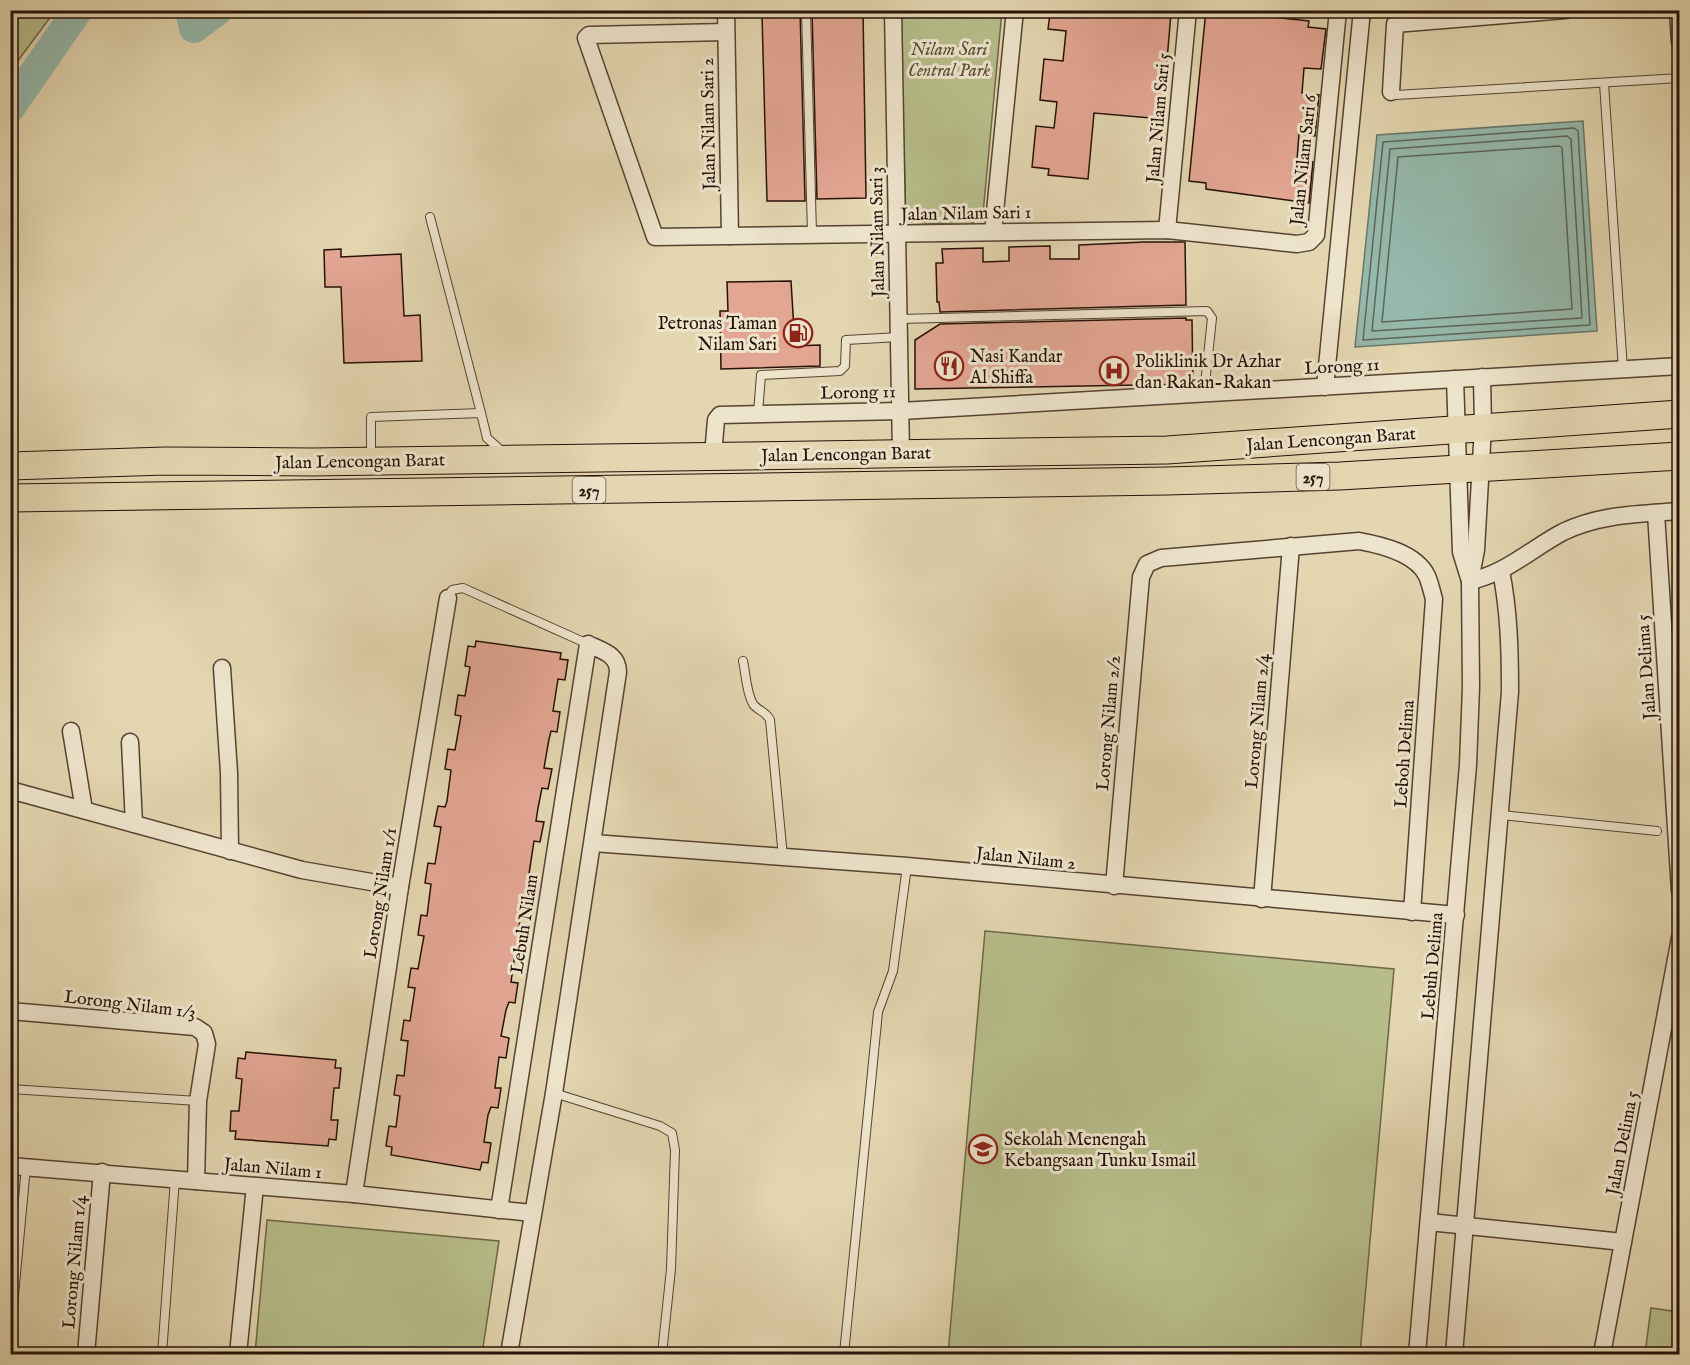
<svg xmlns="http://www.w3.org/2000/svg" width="1690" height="1365" font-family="'IM FELL English',serif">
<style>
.green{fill:#b6bd8a;stroke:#6e6749;stroke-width:1.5}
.water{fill:#95b9ac;stroke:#69766a;stroke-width:1.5}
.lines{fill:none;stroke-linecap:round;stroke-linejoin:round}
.shore{stroke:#5e655a;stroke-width:1.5}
.river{stroke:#95b9ac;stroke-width:30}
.building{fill:#e3a693;stroke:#271108;stroke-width:1.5}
.service-casing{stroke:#564232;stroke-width:10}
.minor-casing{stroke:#564232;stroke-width:19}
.trunk-casing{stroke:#271108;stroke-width:29}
.service{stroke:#ede4cc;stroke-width:8}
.minor{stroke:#ede4cc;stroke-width:16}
.trunk{stroke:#e3d6b0;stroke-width:27}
.labels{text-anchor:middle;stroke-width:6;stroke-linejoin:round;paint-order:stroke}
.shield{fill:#ede4cc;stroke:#625043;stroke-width:1.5}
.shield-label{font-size:16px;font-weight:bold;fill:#271108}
.park-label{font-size:18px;font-style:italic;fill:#594d36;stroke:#ede4cc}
.street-label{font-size:18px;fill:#271108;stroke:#ede4cc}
.poi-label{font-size:18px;fill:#271108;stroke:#ede4cc;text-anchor:start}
</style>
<rect width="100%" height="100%" fill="#e3d6b0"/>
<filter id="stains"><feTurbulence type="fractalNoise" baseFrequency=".00333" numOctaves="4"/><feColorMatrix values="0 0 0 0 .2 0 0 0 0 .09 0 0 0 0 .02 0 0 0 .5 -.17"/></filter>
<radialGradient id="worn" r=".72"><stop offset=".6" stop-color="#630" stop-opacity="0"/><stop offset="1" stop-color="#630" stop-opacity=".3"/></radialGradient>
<g class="green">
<polygon points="11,10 55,11 11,70 10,11"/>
<polygon points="900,11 1002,11 983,214 970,225 906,222"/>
<polygon points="985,931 1394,969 1360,1354 948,1354"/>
<polygon points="267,1220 499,1241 482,1354 255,1354"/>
<polygon points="1651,1308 1679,1312 1679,1354 1645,1354"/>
</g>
<polygon class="water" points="1583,121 1597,331 1355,347 1377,135"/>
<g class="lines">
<g class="shore">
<polygon points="1574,128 1578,131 1590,325 1363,340 1383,142"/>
<polygon points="1567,136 1571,139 1582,318 1372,331 1390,149"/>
<polygon points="1559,146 1562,148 1572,309 1382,322 1398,157"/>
</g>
<g class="river">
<polyline points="190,10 194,28 218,10"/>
<polyline points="10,108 78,10"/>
</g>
</g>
<g class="building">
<polygon points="766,10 800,10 805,201 767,201 762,15 766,15"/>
<polygon points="812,10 863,11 866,198 817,199"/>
<polygon points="1070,10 1154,10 1171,13 1162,119 1094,113 1088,179 1048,175 1049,169 1032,167 1036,126 1054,128 1057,102 1040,100 1044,59 1063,61 1066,31 1048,29 1050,14 1069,16"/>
<polygon points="1206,10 1309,21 1308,27 1326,29 1321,69 1304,68 1302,93 1319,95 1315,136 1299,134 1297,160 1313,162 1309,203 1206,189 1206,183 1189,181"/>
<polygon points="1144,242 1185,242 1186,305 940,312 939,302 937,302 936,263 943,263 942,249 983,248 983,262 1009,261 1009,247 1050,246 1050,259 1079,259 1079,245"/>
<polygon points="341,249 341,257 401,254 404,316 420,315 422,361 344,363 341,287 325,287 324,250"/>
<polygon points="791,281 795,346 820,345 820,366 721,369 720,311 728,311 727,282"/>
<polygon points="1186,318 1186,320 1192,320 1193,384 915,389 915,340 940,324"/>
<polygon points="476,641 561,653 560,659 568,660 565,680 558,679 553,711 560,712 557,732 551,731 549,739 544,768 552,769 548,789 542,788 538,808 536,821 544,822 540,842 534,841 529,874 535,875 532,895 526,894 525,902 522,901 519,928 526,929 523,949 516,948 511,982 518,983 515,1003 509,1002 506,1010 501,1036 509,1038 506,1058 499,1057 495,1088 501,1088 498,1108 491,1107 488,1115 484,1142 491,1143 488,1163 482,1162 480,1170 391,1155 392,1147 386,1146 389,1126 396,1127 400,1096 394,1095 397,1075 404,1076 408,1041 401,1040 404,1020 410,1021 415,988 408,987 411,968 418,969 424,936 418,935 421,915 427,916 431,884 425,883 428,863 435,864 441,827 434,826 438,806 445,807 447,801 451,770 445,769 448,749 455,750 461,716 455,715 458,695 465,696 470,667 465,666 468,646 475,647"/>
<polygon points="246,1052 336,1060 335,1068 341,1068 339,1088 334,1088 331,1120 338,1120 336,1140 329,1139 328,1146 235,1139 236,1131 230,1131 231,1111 239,1111 242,1079 236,1078 238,1058 245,1059"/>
</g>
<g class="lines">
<g class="service-casing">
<g id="service">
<polyline points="806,10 812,234"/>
<polyline points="1604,83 1623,370"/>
<polyline points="1391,92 1396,95 1680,78"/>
<polyline points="430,217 481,413"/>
<polyline points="899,319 1207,311 1212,318 1204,394"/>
<polyline points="758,413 761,375 840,371 845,366 846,340 899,337"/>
<polyline points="371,458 371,417 481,413 487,438 505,454"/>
<polyline points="448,598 452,590 463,588 588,644"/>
<path d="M 743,661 C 746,674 746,692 753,704 C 758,711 767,712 770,720 L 783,857"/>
<polyline points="1501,815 1657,831"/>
<polyline points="10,1089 198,1101"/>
<polyline points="554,1093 660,1126 672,1133 675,1150 671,1269 662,1354"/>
<polyline points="10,1338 26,1167"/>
<polyline points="162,1354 175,1179"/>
<polyline points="844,1354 878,1012 893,971 907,866"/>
</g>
</g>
<g class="minor-casing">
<g id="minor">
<polyline points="726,10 730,236"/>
<polyline points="893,10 901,453"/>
<polyline points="1678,10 1680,42"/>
<polyline points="726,32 589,35 586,38 655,237 1167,230 1297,244 1309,242 1316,235 1338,10"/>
<polyline points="1391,92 1395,24 1565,10"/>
<polyline points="1167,230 1188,10"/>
<polyline points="993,232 1015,10"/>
<polyline points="1455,379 1461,552 1469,578"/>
<polyline points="1325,387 1362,10"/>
<polyline points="713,455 716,420 720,415 901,411 1680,366"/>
<polyline points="1656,513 1680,891"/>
<path d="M 1470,581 C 1505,574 1531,549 1563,532 C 1600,514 1639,514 1680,511"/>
<polyline points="222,668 229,773 230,851"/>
<polyline points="71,731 84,810"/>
<polyline points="130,742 134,824"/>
<polyline points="10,790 302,870 400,887"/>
<polyline points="593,843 907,866 1456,915"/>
<path d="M 1114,886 L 1141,577 L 1147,564 L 1161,558 L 1359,541 C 1381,545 1416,553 1427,576 C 1430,583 1432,592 1434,599 L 1412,912"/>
<polyline points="1262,899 1291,546"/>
<polyline points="10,1011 195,1027 204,1033 207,1044 198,1101 196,1181"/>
<polyline points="10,1166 354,1194 532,1213"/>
<polyline points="354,1194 400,887 448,598"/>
<path d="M 499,1210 L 588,644 C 602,651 618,654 618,672 L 554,1093 L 509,1354"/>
<polyline points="1429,1222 1623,1242"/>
<polyline points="86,1354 102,1172"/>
<polyline points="238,1354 255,1186"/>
<polyline points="1417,1354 1468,765 1471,687 1470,581 1476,550 1483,427 1482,377"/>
<path d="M 1454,1354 L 1510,692 C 1510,651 1509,611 1501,571"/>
<polyline points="1602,1354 1680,938"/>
</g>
</g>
<g class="trunk-casing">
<g id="trunk">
<polyline points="10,466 165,461 312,462 1167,450 1680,414"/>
<polyline points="10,498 1167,481 1340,476 1680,456"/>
</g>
</g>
<use href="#service" class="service"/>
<use href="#minor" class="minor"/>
<use href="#trunk" class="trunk"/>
</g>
<defs>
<g id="fuel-ring" transform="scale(1.5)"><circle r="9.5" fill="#ede4cc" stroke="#8f2418" stroke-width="1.5"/><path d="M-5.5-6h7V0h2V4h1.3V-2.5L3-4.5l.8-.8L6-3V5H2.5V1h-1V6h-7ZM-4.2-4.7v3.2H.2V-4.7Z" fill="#8f2418"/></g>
<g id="restaurant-ring" transform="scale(1.5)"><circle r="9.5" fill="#ede4cc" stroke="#8f2418" stroke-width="1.5"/><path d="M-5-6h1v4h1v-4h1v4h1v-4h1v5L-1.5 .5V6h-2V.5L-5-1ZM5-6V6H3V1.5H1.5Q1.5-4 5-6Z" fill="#8f2418"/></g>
<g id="hospital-ring" transform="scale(1.5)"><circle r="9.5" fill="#ede4cc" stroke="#8f2418" stroke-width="1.5"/><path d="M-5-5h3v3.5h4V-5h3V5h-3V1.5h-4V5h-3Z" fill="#8f2418"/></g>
<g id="school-ring" transform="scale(1.5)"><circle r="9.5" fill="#ede4cc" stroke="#8f2418" stroke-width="1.5"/><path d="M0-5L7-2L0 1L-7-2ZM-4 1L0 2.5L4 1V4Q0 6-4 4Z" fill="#8f2418"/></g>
</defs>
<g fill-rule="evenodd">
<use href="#fuel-ring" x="798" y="333"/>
<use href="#restaurant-ring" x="949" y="366"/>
<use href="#hospital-ring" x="1114" y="371"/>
<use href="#school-ring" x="983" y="1149"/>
</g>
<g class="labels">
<g class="shield">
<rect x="1296.5" y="464" width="33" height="26" rx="4.5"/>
<rect x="572.5" y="477" width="33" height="26" rx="4.5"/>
</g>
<g class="shield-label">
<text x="1313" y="483">257</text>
<text x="589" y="496">257</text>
</g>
<g class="park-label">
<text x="949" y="55">Nilam Sari<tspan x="949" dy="21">Central Park</tspan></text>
</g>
<g class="street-label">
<text transform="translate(1158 118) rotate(-85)" y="6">Jalan Nilam Sari 5</text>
<text transform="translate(708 124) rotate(-91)" y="6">Jalan Nilam Sari 2</text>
<text transform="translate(1303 160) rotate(-84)" y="6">Jalan Nilam Sari 6</text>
<text transform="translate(966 213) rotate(-1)" y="6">Jalan Nilam Sari 1</text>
<text transform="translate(877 232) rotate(-91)" y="6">Jalan Nilam Sari 3</text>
<text transform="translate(1342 366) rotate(-3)" y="6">Lorong 11</text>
<text transform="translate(858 392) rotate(-1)" y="6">Lorong 11</text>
<text transform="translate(1331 439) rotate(-4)" y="6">Jalan Lencongan Barat</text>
<text transform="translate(846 454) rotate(-1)" y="6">Jalan Lencongan Barat</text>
<text transform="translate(360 461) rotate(-1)" y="6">Jalan Lencongan Barat</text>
<text transform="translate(1646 667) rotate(-94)" y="6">Jalan Delima 5</text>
<text transform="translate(1257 721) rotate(-85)" y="6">Lorong Nilam 2/4</text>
<text transform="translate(1108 723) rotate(-85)" y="6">Lorong Nilam 2/2</text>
<text transform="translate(1404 754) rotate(-86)" y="6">Leboh Delima</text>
<text transform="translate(1026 858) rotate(6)" y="6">Jalan Nilam 2</text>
<text transform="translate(380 893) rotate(-81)" y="6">Lorong Nilam 1/1</text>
<text transform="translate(524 924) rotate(-81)" y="6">Lebuh Nilam</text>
<text transform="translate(1432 966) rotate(-85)" y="6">Lebuh Delima</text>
<text transform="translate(130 1004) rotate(7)" y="6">Lorong Nilam 1/3</text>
<text transform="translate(1622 1143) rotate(-79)" y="6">Jalan Delima 5</text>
<text transform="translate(273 1168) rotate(5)" y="6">Jalan Nilam 1</text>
<text transform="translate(74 1262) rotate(-85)" y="6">Lorong Nilam 1/4</text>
</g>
<g class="poi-label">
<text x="777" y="329" text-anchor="end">Petronas Taman<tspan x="777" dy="21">Nilam Sari</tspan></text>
<text x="970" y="362">Nasi Kandar<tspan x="970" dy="21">Al Shiffa</tspan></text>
<text x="1135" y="367">Poliklinik Dr Azhar<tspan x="1135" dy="21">dan Rakan-Rakan</tspan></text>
<text x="1004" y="1145">Sekolah Menengah<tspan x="1004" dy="21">Kebangsaan Tunku Ismail</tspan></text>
</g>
</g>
<rect width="1690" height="1365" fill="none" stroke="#e3d6b0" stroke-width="36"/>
<rect x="12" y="12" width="1666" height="1341" fill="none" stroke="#271108" stroke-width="3"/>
<rect x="18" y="18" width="1654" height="1329" fill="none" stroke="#271108" stroke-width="1.5"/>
<rect width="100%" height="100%" filter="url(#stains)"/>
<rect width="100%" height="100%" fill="url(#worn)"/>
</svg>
